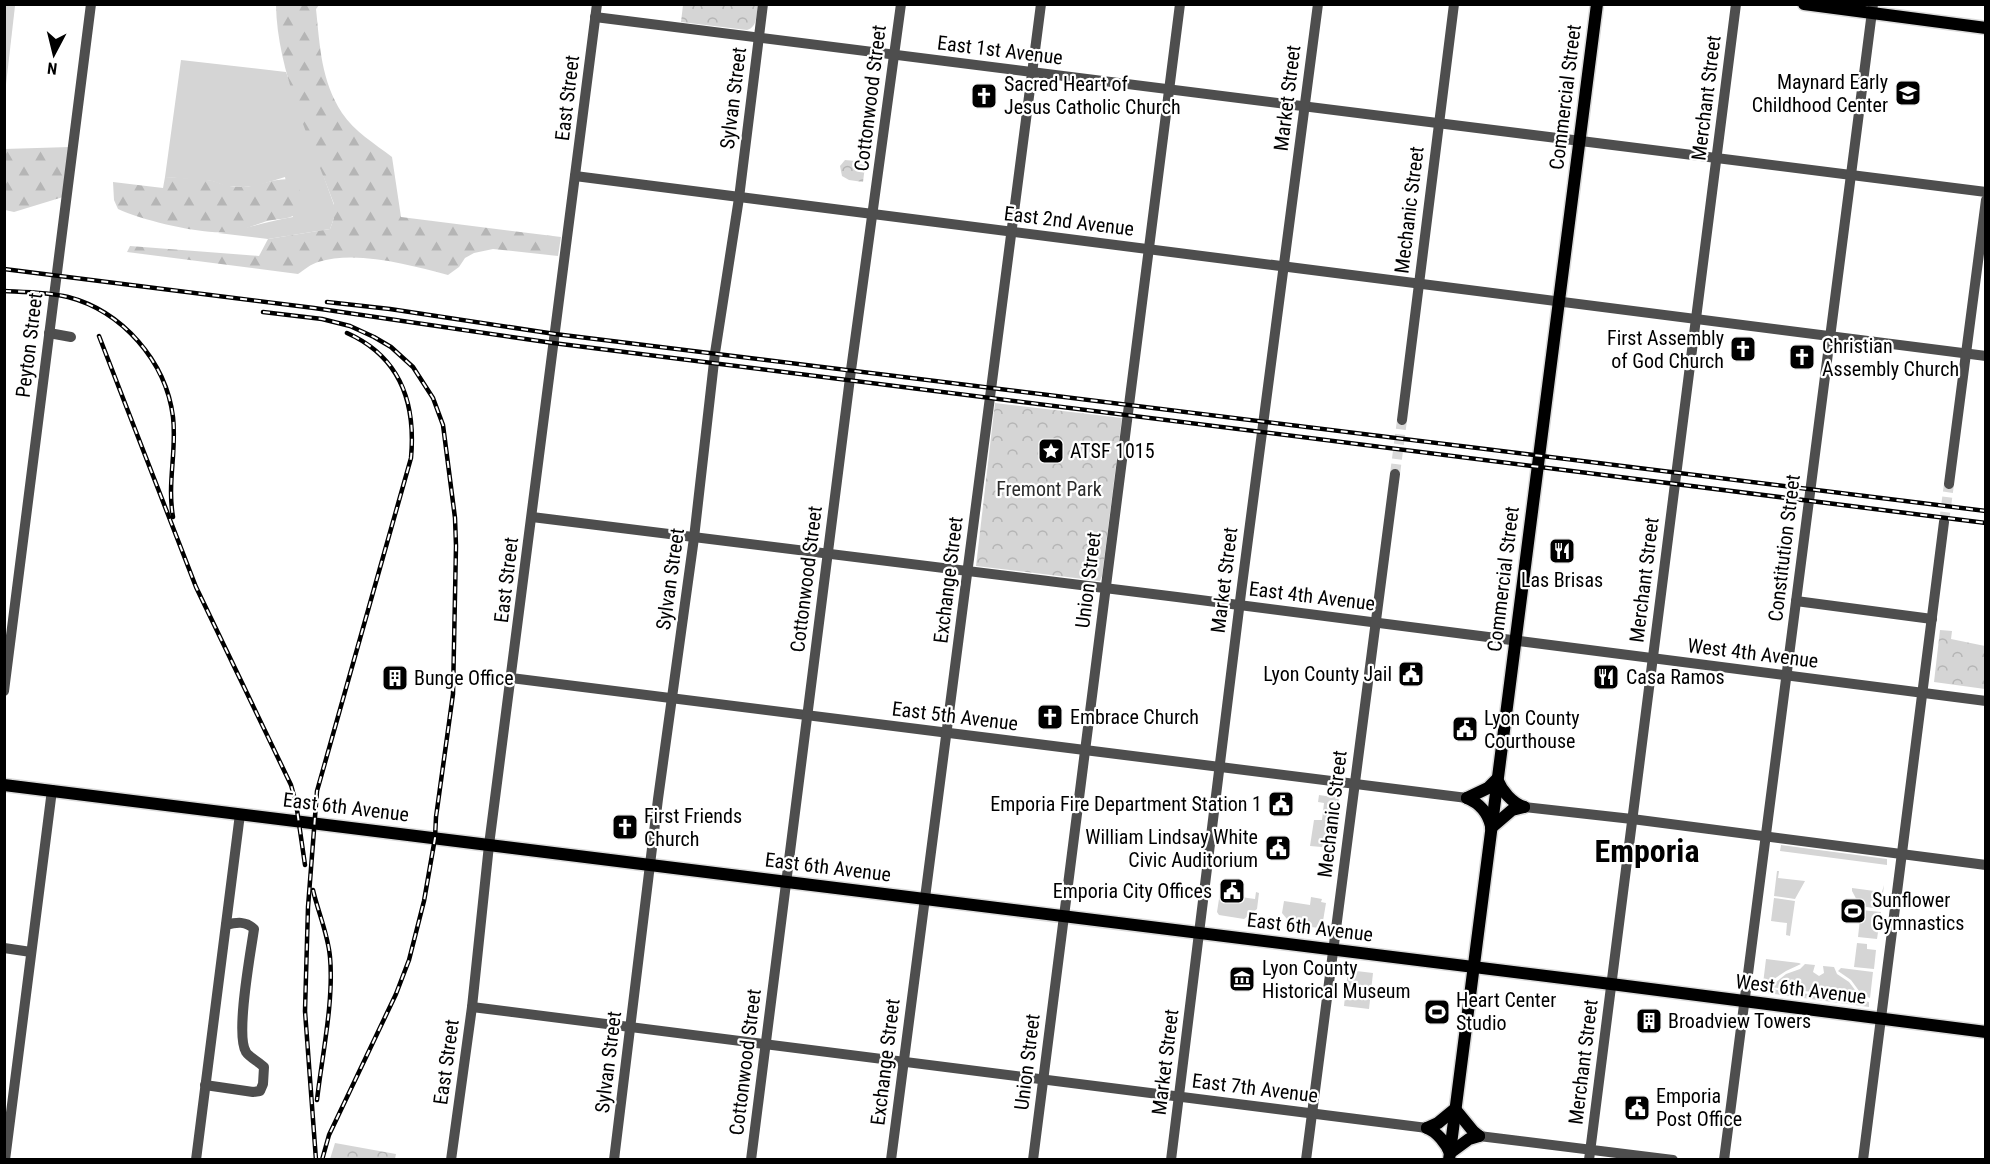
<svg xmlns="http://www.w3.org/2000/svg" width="1990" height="1164" font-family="'Roboto Condensed',sans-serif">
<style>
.green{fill:#d5d5d5}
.forest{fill:url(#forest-firs)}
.park{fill:url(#park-crowns)}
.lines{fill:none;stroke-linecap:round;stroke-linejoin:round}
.minor-tunnel{stroke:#d9d9d9;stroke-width:10;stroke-dasharray:10 5;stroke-linecap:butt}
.major-casing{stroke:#dbdbdb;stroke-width:15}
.minor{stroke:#4e4e4e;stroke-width:10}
.major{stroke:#000;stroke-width:12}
.rail-casing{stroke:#000;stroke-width:4.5}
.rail{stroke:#fff;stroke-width:2;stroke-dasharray:7;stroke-linecap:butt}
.labels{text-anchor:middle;stroke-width:4.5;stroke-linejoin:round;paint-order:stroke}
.street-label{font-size:20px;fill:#000;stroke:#fff}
.poi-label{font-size:20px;fill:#000;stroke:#fff;text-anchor:start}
.park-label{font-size:20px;fill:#2c2c2c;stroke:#fff}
.town-label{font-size:32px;font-weight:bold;fill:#000;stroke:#fff}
</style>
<defs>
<pattern id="forest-firs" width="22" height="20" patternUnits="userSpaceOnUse" patternTransform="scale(1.5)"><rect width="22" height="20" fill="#d5d5d5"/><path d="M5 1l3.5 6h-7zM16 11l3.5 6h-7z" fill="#b5b5b5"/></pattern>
<pattern id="park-crowns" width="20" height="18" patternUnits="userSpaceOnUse" patternTransform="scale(1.5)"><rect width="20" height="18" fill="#d5d5d5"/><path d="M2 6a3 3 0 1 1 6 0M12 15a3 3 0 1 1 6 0" fill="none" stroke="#b5b5b5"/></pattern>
</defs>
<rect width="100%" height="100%" fill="#fff"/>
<g class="green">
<polygon points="5,5 15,6 5,93 4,5"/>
<path d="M 181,60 L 286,72 L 334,205 L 334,218 L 330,229 L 268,239 L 218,233 C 243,230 267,221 293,217 L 285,177 L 256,186 L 243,187 L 226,186 L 212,181 L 165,177 Z"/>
<polygon points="1319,795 1339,798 1333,848 1310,846 1314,820 1322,820 1324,803 1318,802"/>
<polygon points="1781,845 1887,859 1887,865 1780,851"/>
<polygon points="1777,871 1779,871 1778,878 1805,881 1795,899 1774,896"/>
<polygon points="1884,885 1881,909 1860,906 1852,891 1852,888 1882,892"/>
<polygon points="1221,886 1235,888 1234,896 1255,899 1256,892 1259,893 1257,909 1244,919 1219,915 1217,912"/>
<polygon points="1311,897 1322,899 1321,902 1326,903 1322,927 1320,928 1292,925 1282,913 1284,901 1310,905"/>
<polygon points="1774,898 1795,901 1790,936 1786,935 1787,923 1771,921"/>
<polygon points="1861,910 1881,912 1877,939 1858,937"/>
<polygon points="1857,943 1867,944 1867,949 1876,950 1874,969 1854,967"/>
<polygon points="1766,959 1799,963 1801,964 1786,971 1765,985 1763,984"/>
<polygon points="1805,964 1815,965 1813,972 1819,976 1824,973 1823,966 1834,967 1837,974 1849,982 1862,999 1819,993 1820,988 1817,983 1814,985 1813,992 1770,987 1786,974 1800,969"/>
<polygon points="1841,968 1873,972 1870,998 1862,995 1851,980 1838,971"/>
<polygon points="1348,970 1373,973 1369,1009 1344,1006"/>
<polygon points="1763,988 1869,1002 1869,1007 1767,993 1763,993"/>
</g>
<g class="forest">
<path d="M 276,5 L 319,5 L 316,9 C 320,47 321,80 342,113 C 354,131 375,144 392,157 L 401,217 L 561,237 L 558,256 L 493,249 L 474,253 L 465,258 L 459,267 L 448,275 C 409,265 357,250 318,262 C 311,264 304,270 298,274 L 127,252 L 130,246 L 259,256 L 268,239 L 330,229 L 334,218 L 334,204 C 311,142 277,71 276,5 Z"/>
<polygon points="70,147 63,197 14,212 5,210 4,149"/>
<path d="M 165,177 C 180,178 197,178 213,181 C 222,184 230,187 241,187 C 260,187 278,175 297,181 L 304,206 C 297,220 281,218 267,221 C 257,224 247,229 236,231 C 209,237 144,221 118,209 L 114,200 L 113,182 L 163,188 Z"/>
</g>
<g class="park">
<path d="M 683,5 L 758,5 C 756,14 758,27 747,30 L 681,22 Z"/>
<polygon points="845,160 856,161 865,166 863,182 849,180 842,176 840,166"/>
<polygon points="995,403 1122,418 1102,576 1100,581 976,566"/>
<polygon points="1940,630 1952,631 1951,639 1985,646 1985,689 1934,682"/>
<polygon points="335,1143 396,1154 395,1159 330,1159"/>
</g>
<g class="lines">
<g class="minor-tunnel">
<polyline points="1395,474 1402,420"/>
<polyline points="1944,522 1949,484"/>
</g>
<g class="major-casing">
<g id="major">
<polyline points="1804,4 1986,28"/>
<polyline points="4,785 1611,984 1986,1032"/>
<path d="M 1467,798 L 1488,788 L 1497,779 C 1502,791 1512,803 1524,807"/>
<path d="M 1467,798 C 1479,803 1488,813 1491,826"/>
<polyline points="1491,828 1512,810 1524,807"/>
<path d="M 1427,1128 C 1437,1132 1446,1143 1450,1153 L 1469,1139 L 1479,1136"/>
<polyline points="1427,1128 1438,1123 1455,1109 1473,1131 1479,1136"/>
<polyline points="1449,1160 1597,4"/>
</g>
</g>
<g class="minor">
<polyline points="595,17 1986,192"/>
<polyline points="575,176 1986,356"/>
<polyline points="49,333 71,337"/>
<polyline points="1402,420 1454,4"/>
<polyline points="1949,484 1986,200"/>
<polyline points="532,517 1177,597 1986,701"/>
<polyline points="1796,601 1932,619"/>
<polyline points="511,678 1467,798"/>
<polyline points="4,691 91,4"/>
<polyline points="1524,807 1632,819 1986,865"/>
<polyline points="4,948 31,952"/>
<polyline points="472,1007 1427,1128"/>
<path d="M 205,1085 L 253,1092 L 260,1091 L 263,1084 L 264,1067 C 259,1062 249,1057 246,1052 C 235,1035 251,951 254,929 C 246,921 237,922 226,925"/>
<polyline points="1479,1136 1673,1160"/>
<polyline points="5,1160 52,790"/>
<polyline points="196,1160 240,814"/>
<polyline points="451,1160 472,1007 489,845 597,4"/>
<polyline points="614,1160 658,799 694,538 715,353 739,198 763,4"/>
<polyline points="751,1160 851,370 901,4"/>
<polyline points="891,1160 1041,4"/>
<polyline points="1033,1160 1180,4"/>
<polyline points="1171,1160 1241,593 1318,4"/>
<polyline points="1306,1160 1395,474"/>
<polyline points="1589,1160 1736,4"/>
<polyline points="1724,1160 1873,4"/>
<polyline points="1863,1160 1944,522"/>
</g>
<use href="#major" class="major"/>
<g class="rail-casing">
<g id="rail">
<polyline points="4,269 314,308 553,343 1986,523"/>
<path d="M 4,291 C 26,292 47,292 68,297 C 122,311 166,361 173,417 C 177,450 167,483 173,517"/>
<polyline points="327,302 390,309 555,334 1986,511"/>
<polyline points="263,312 322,319 350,326 374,337 391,347 413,367 433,398 443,425 455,518 456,546 453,694 436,817 435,838 424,901 409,960 396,994 329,1135 322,1160"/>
<polyline points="99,336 196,587 291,785 296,803 305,865"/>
<path d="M 313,890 C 318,912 328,934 330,957 C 334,1001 322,1056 317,1100"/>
<path d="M 316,1160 L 305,1011 L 308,907 L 317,791 L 411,458 C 416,403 401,357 347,333"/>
</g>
</g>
<use href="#rail" class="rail"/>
</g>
<defs>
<g id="school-square" transform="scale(1.35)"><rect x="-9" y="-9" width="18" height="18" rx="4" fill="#000" stroke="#fff"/><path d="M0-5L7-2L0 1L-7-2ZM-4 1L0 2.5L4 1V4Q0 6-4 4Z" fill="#fff"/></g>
<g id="church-square" transform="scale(1.35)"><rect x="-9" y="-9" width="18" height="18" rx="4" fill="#000" stroke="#fff"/><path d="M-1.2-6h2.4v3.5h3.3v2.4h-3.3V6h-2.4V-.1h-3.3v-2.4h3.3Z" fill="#fff"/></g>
<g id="sight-square" transform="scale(1.35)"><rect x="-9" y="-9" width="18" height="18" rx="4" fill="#000" stroke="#fff"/><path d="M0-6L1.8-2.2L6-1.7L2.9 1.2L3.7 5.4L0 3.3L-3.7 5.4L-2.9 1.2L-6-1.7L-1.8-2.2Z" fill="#fff"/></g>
<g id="restaurant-square" transform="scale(1.35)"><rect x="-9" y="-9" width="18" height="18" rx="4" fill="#000" stroke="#fff"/><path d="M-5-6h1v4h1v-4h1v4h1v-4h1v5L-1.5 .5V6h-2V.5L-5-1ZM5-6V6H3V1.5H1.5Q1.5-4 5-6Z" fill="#fff"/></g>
<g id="civic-square" transform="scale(1.35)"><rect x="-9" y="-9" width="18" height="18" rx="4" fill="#000" stroke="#fff"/><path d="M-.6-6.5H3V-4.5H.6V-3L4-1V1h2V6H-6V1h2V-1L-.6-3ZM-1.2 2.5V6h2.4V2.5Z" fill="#fff"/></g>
<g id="building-square" transform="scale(1.35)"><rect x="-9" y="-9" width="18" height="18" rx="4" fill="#000" stroke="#fff"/><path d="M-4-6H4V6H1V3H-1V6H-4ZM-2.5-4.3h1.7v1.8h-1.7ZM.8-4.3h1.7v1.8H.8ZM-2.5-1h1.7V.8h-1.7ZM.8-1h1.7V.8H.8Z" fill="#fff"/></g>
<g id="stadium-square" transform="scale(1.35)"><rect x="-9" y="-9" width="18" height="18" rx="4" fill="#000" stroke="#fff"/><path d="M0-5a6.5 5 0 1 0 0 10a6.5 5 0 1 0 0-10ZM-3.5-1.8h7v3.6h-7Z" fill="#fff"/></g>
<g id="museum-square" transform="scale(1.35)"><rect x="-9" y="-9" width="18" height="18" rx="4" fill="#000" stroke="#fff"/><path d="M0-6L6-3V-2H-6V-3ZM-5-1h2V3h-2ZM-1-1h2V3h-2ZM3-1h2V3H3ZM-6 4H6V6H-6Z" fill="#fff"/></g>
</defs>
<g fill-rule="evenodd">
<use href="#school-square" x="1908" y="93"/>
<use href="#church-square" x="984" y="96"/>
<use href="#church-square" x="1743" y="349"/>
<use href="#church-square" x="1802" y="357"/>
<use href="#sight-square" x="1051" y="451"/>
<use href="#restaurant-square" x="1562" y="551"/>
<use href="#civic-square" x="1411" y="674"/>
<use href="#restaurant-square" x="1606" y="677"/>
<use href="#building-square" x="395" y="678"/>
<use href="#church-square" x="1050" y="717"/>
<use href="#civic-square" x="1465" y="729"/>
<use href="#civic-square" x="1281" y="804"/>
<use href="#church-square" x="625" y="827"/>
<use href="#civic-square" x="1278" y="848"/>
<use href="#civic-square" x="1232" y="891"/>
<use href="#stadium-square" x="1853" y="911"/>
<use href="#museum-square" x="1242" y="979"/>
<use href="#stadium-square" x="1437" y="1012"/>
<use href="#building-square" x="1649" y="1021"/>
<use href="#civic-square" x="1637" y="1108"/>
</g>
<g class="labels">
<g class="street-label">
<text transform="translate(1000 50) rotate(7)" y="7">East 1st Avenue</text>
<text transform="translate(1565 97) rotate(-83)" y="7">Commercial Street</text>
<text transform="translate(567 98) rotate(-83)" y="7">East Street</text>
<text transform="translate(733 98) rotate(-83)" y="7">Sylvan Street</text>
<text transform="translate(870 98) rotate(-83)" y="7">Cottonwood Street</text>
<text transform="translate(1287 98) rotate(-83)" y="7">Market Street</text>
<text transform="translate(1706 98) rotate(-83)" y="7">Merchant Street</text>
<text transform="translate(1409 210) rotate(-83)" y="7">Mechanic Street</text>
<text transform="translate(1069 221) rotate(7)" y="7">East 2nd Avenue</text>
<text transform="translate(29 345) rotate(-83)" y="7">Peyton Street</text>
<text transform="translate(1784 548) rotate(-83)" y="7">Constitution Street</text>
<text transform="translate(670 579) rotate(-82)" y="7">Sylvan Street</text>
<text transform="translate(806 579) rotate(-83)" y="7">Cottonwood Street</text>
<text transform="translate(1503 579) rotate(-83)" y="7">Commercial Street</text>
<text transform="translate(506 580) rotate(-83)" y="7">East Street</text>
<text transform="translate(948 580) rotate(-83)" y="7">Exchange Street</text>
<text transform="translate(1088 580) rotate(-83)" y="7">Union Street</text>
<text transform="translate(1224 580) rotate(-83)" y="7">Market Street</text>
<text transform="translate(1644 580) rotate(-83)" y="7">Merchant Street</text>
<text transform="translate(1312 596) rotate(7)" y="7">East 4th Avenue</text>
<text transform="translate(1753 653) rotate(7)" y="7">West 4th Avenue</text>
<text transform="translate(955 716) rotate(7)" y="7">East 5th Avenue</text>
<text transform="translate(346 807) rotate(7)" y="7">East 6th Avenue</text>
<text transform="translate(1332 814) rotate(-83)" y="7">Mechanic Street</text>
<text transform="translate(828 867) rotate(7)" y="7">East 6th Avenue</text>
<text transform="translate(1310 927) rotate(7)" y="7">East 6th Avenue</text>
<text transform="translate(1801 989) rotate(7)" y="7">West 6th Avenue</text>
<text transform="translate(446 1062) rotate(-82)" y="7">East Street</text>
<text transform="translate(608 1062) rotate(-83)" y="7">Sylvan Street</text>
<text transform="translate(745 1062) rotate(-83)" y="7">Cottonwood Street</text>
<text transform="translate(885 1062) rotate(-83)" y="7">Exchange Street</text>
<text transform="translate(1027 1062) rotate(-83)" y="7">Union Street</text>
<text transform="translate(1165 1062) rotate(-83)" y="7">Market Street</text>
<text transform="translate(1583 1062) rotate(-83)" y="7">Merchant Street</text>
<text transform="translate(1255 1088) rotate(7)" y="7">East 7th Avenue</text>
</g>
<g class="poi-label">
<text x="1888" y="89" text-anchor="end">Maynard Early<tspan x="1888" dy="23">Childhood Center</tspan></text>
<text x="1004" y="91">Sacred Heart of<tspan x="1004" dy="23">Jesus Catholic Church</tspan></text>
<text x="1724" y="345" text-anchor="end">First Assembly<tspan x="1724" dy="23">of God Church</tspan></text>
<text x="1822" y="353">Christian<tspan x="1822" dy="23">Assembly Church</tspan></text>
<text x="1070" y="458">ATSF 1015</text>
<text x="1562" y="587" text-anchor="middle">Las Brisas</text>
<text x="1392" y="681" text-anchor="end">Lyon County Jail</text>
<text x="1626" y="684">Casa Ramos</text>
<text x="414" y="685">Bunge Office</text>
<text x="1070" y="724">Embrace Church</text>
<text x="1484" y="725">Lyon County<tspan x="1484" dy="23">Courthouse</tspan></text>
<text x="1262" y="811" text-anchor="end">Emporia Fire Department Station 1</text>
<text x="644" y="823">First Friends<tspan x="644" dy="23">Church</tspan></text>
<text x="1258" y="844" text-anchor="end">William Lindsay White<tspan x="1258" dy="23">Civic Auditorium</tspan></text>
<text x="1212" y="898" text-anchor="end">Emporia City Offices</text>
<text x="1872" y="907">Sunflower<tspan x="1872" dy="23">Gymnastics</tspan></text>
<text x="1262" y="975">Lyon County<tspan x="1262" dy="23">Historical Museum</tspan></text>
<text x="1456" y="1007">Heart Center<tspan x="1456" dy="23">Studio</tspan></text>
<text x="1668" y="1028">Broadview Towers</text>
<text x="1656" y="1103">Emporia<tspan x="1656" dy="23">Post Office</tspan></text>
</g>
<g class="park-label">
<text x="1049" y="496">Fremont Park</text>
</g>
<g class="town-label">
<text x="1647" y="862">Emporia</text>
</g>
</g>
<rect width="1990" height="1164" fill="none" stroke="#000000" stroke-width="12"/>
<g transform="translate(54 54) rotate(187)" stroke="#ffffff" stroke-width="4.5" paint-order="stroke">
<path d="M0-4.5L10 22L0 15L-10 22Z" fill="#000000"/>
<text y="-9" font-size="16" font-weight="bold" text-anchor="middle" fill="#000000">N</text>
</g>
</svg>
